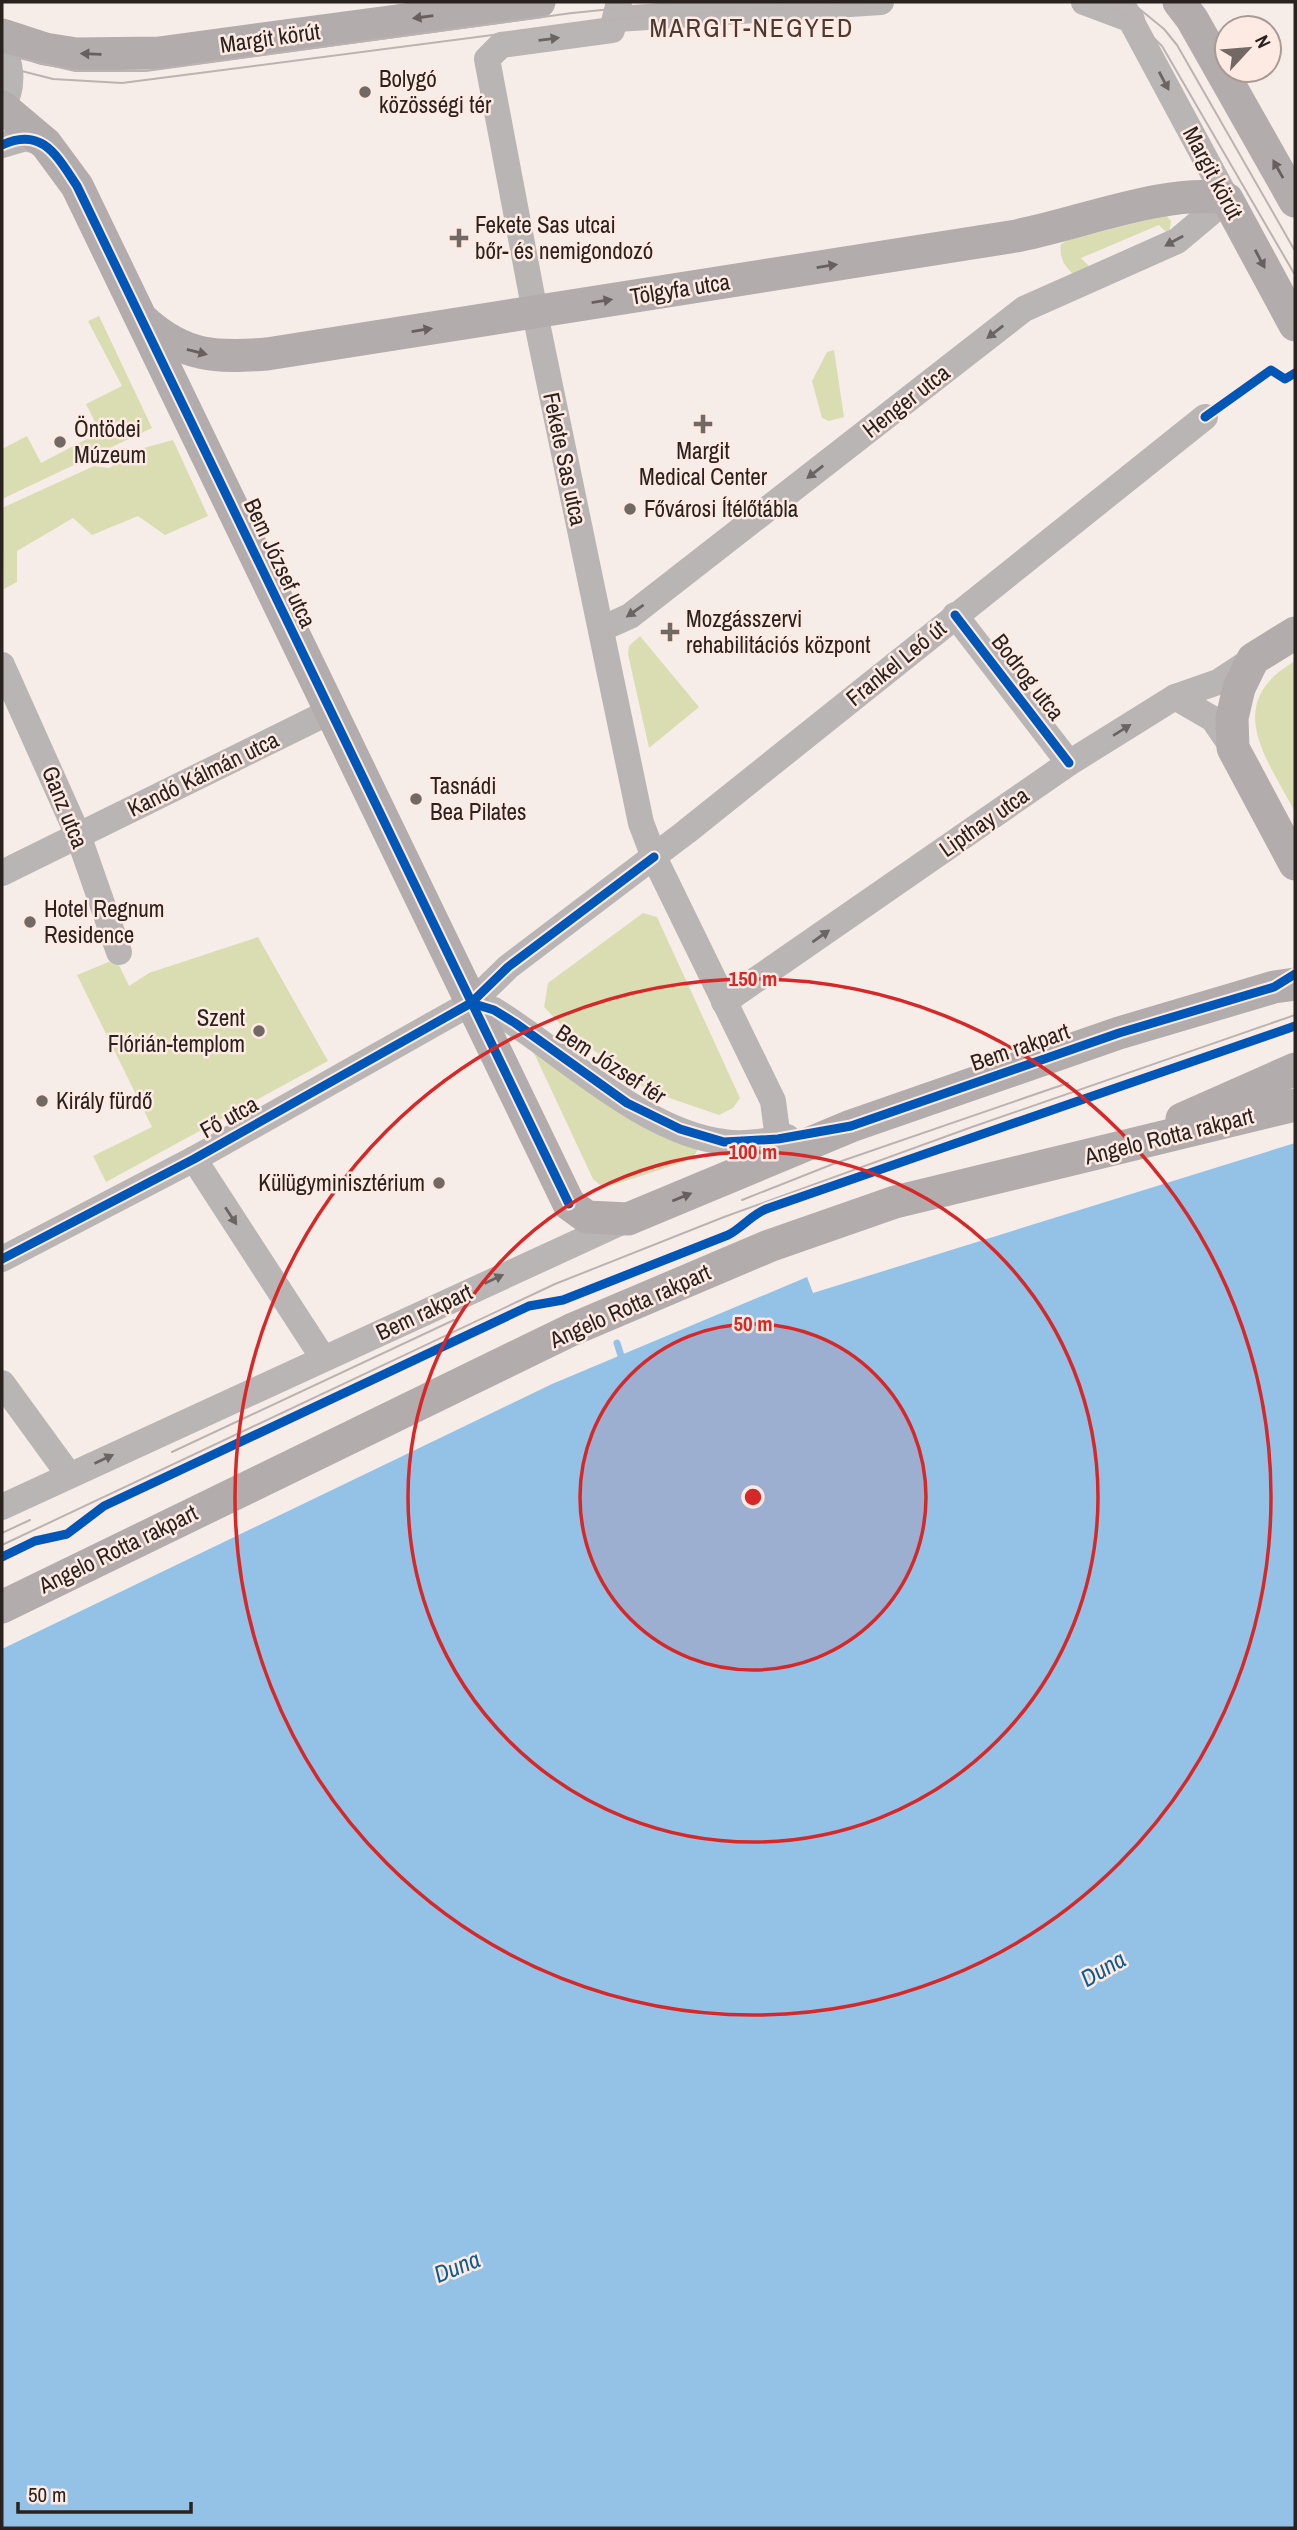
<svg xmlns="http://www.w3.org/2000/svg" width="1297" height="2530" font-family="'Archivo Narrow',sans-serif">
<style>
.green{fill:#d9ddb1}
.water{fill:#94c2e7}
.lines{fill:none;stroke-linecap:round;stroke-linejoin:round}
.stream{stroke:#94c2e7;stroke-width:7}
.minor{stroke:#b9b5b4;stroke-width:26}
.major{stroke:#b3acac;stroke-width:33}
.tram{stroke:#bbb3b1;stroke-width:2}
.cycleway-casing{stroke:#fdeae2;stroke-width:13}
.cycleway{stroke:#0057b8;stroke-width:9}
.oneway{fill:#68605e}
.oneway2{fill:#6a6462}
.ring{fill:none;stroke:#d62828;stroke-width:3.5}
.poi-dot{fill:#726965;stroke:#fdeae2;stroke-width:2.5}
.labels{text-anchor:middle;stroke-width:5;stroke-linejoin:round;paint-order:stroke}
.street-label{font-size:23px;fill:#2a221f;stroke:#fdeae2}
.poi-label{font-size:23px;fill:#2a221f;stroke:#fdeae2;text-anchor:start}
.water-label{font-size:24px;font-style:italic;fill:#0d5c91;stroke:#fdeae2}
.quarter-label{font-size:26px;letter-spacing:2px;fill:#4a3831;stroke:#fdeae2}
.centre{fill:#d62828;stroke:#fdeae2;stroke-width:3.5}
.ring-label{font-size:21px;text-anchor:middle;font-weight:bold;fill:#d62828;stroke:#fdeae2;stroke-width:5;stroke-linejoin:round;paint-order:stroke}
</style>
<rect width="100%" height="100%" fill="#f7ede8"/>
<g class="green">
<path d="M 1166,215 L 1171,221 L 1169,235 L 1159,225 L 1081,258 L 1091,268 L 1074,275 C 1064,266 1059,257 1061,244 L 1068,240 Z"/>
<polygon points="99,316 152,428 2,499 2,449 27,436 41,463 100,432 86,404 122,386 88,321"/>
<polygon points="834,350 844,417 829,421 822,418 812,381 827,352"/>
<polygon points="173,440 208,516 165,535 138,516 92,535 73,518 17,551 17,582 4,589 2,508 94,466 109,468 140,449"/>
<polygon points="640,636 699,707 649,748 628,654 629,646"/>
<path d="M 1295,661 L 1295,812 C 1266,757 1222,703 1295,661 Z"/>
<polygon points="643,913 657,917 740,1098 733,1108 719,1115 649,1091 566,1030 544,1007 548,983"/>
<polygon points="258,937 328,1061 106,1182 93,1156 152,1127 77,975 116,959 129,986 149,973"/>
<polygon points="534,1053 699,1146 693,1159 613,1185 601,1186 593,1179"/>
</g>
<polygon class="water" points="1295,1143 1295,2528 2,2528 2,1649 552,1384 807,1277 813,1293"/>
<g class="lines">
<polyline class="stream" points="617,1343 623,1362"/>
<g class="minor">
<polyline points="619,2 612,30 501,45 487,59 539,333 641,823 654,857 773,1101 778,1139 764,1157 752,1164"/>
<polyline points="1084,2 1132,20"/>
<polyline points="617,19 881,2"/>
<path d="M 2,40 C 10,63 16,85 2,107"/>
<polyline points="2,145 26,138 46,144"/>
<polyline points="955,615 1069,763"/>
<polyline points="601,629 630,616 1024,309 1177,241 1227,199 1121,2"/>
<polyline points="2,665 78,835 119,952"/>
<polyline points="1175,697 1213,719 1233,748"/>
<polyline points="2,873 329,712"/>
<polyline points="724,1002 1069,763 1175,697 1218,682 1253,659"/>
<path d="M 471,1003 L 494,1010 C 561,1051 644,1133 724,1142 C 743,1145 769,1141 787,1137"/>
<polyline points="194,1159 323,1358"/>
<polyline points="2,1259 194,1159 471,1003 508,967 686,832 1205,417"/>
<polyline points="2,1383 69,1475"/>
<polyline points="2,1507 626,1220"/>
</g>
<g class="major">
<polyline points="1179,2 1192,19 1295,201"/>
<polyline points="2,35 45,49 76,54 159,53 539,2"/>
<polyline points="2,107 46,144 77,186 569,1204 587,1217 628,1219 851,1126 1119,1033 1274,987 1295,984"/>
<path d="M 144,321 C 184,357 216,358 267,354 C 515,315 763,278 1010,237 C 1071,227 1170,186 1227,199 L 1295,325"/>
<polyline points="1295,633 1253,659 1239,688 1232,718 1233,748 1295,864"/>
<polyline points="1182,1119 1295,1069"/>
<polyline points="2,1607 571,1330 769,1246 895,1202 1295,1105"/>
</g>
<g class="tram">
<polyline points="1102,2 1135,20 1162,46 1295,275"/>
<polyline points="1131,2 1164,29 1177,45 1295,251"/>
<polyline points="2,54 75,71 146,71 572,13 682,2"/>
<polyline points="2,66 53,79 122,83 617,19 881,2"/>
<polyline points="742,1200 833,1164 1068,1083"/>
<polyline points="172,1452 454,1320"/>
<polyline points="2,1533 30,1520"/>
<polyline points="2,1545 555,1284 724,1217 972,1127 1295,1015"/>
</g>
<g class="cycleway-casing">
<g id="cycleway">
<path d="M 2,145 C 42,126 57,156 77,186 L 569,1204"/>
<polyline points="1205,417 1271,370 1285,379 1295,373"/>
<polyline points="955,615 1069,763"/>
<polyline points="471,1003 494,1010 515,1023 627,1103 680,1129 724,1142 778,1139 851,1126 1119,1033 1274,987 1295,974"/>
<polyline points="2,1259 194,1159 471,1003 508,967 654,857"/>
<path d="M 2,1557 L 35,1541 L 67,1534 L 104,1506 L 529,1306 L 563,1300 L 728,1235 C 742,1228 751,1215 766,1209 L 1295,1026"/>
</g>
</g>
<use href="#cycleway" class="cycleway"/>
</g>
<defs><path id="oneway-solid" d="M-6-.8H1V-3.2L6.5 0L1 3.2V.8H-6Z" transform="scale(1.75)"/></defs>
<g class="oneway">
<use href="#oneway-solid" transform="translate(423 17) rotate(172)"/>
<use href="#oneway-solid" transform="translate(91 54) rotate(-178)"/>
<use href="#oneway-solid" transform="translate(1278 169) rotate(-119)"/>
<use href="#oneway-solid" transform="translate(1260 259) rotate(62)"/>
<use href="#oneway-solid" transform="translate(827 266) rotate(-9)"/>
<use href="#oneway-solid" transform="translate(602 301) rotate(-9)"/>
<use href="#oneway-solid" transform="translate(422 330) rotate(-9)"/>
<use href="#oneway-solid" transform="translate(197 352) rotate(14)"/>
<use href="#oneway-solid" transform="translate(682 1197) rotate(-22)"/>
</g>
<g class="oneway2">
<use href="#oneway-solid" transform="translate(549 39) rotate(-7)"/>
<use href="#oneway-solid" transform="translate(1164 81) rotate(62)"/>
<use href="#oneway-solid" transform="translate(1174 241) rotate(151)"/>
<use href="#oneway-solid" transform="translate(995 332) rotate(142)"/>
<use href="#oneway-solid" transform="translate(815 472) rotate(142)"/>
<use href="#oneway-solid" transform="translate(635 611) rotate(145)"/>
<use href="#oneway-solid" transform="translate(1122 730) rotate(-32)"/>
<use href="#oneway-solid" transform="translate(821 936) rotate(-35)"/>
<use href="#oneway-solid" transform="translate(231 1216) rotate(57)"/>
<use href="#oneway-solid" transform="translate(494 1279) rotate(-25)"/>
<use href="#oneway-solid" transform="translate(104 1459) rotate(-25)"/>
</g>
<circle cx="753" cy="1497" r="173" fill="#d62828" fill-opacity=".12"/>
<g class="ring">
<circle cx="753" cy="1497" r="173"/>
<circle cx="753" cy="1497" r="345"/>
<circle cx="753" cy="1497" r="518"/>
</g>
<g class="poi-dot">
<circle cx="365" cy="92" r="7"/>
<path d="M455.5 227.5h7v7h7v7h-7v7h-7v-7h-7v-7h7z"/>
<path d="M699.5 413.5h7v7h7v7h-7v7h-7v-7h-7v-7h7z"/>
<circle cx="60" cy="442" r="7"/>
<circle cx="630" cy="509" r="7"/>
<path d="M666.5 621.5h7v7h7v7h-7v7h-7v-7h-7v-7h7z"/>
<circle cx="416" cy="799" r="7"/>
<circle cx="30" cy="922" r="7"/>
<circle cx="259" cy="1031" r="7"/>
<circle cx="42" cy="1101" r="7"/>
<circle cx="439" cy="1183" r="7"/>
</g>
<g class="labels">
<g class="street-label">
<text transform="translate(270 38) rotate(-8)" y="8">Margit körút</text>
<text transform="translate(1213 173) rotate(62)" y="8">Margit körút</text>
<text transform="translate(680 289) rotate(-9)" y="8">Tölgyfa utca</text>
<text transform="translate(906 401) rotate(-38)" y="8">Henger utca</text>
<text transform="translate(565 459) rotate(78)" y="8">Fekete Sas utca</text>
<text transform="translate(280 563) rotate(65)" y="8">Bem József utca</text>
<text transform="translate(896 663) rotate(-39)" y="8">Frankel Leó út</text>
<text transform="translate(1028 677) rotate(52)" y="8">Bodrog utca</text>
<text transform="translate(203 774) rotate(-26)" y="8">Kandó Kálmán utca</text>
<text transform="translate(65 807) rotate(68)" y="8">Ganz utca</text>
<text transform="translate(984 822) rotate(-35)" y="8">Lipthay utca</text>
<text transform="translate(1020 1047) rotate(-19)" y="8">Bem rakpart</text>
<text transform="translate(611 1064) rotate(33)" y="8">Bem József tér</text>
<text transform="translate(229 1117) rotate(-29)" y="8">Fő utca</text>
<text transform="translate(1169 1136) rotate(-14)" y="8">Angelo Rotta rakpart</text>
<text transform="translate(630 1306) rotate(-24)" y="8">Angelo Rotta rakpart</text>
<text transform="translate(424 1312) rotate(-25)" y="8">Bem rakpart</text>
<text transform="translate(118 1549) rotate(-26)" y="8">Angelo Rotta rakpart</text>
</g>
<g class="poi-label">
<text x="379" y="87">Bolygó<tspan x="379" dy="26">közösségi tér</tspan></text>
<text x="475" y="233">Fekete Sas utcai<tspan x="475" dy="26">bőr- és nemigondozó</tspan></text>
<text x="74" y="437">Öntödei<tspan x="74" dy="26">Múzeum</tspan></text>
<text x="703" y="459" text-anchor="middle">Margit<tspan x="703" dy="26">Medical Center</tspan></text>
<text x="644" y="517">Fővárosi Ítélőtábla</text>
<text x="686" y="627">Mozgásszervi<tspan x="686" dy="26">rehabilitációs központ</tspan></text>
<text x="430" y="794">Tasnádi<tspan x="430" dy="26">Bea Pilates</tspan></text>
<text x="44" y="917">Hotel Regnum<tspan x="44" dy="26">Residence</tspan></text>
<text x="245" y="1026" text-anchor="end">Szent<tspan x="245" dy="26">Flórián-templom</tspan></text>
<text x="56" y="1109">Király fürdő</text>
<text x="425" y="1191" text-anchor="end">Külügyminisztérium</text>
</g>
<g class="water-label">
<text transform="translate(1103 1969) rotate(-30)" y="8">Duna</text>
<text transform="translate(457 2267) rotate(-22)" y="8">Duna</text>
</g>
<g class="quarter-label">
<text x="752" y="37">MARGIT-NEGYED</text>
</g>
</g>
<circle cx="753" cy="1497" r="10" class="centre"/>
<g class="ring-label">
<text x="753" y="986">150 m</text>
<text x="753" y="1159">100 m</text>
<text x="753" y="1331">50 m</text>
</g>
<rect width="1297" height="2530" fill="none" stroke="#2a221f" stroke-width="7"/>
<g transform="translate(1248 49) rotate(64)"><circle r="33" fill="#fdeae2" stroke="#a99a94" stroke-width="2"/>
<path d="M0-5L12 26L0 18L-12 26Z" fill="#726965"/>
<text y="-10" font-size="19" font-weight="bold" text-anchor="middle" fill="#2a221f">N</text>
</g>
<path d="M18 2502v10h173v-10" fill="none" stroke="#2a221f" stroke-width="3.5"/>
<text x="28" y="2502" font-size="21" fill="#2a221f" stroke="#fdeae2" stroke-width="5" paint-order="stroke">50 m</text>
</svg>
